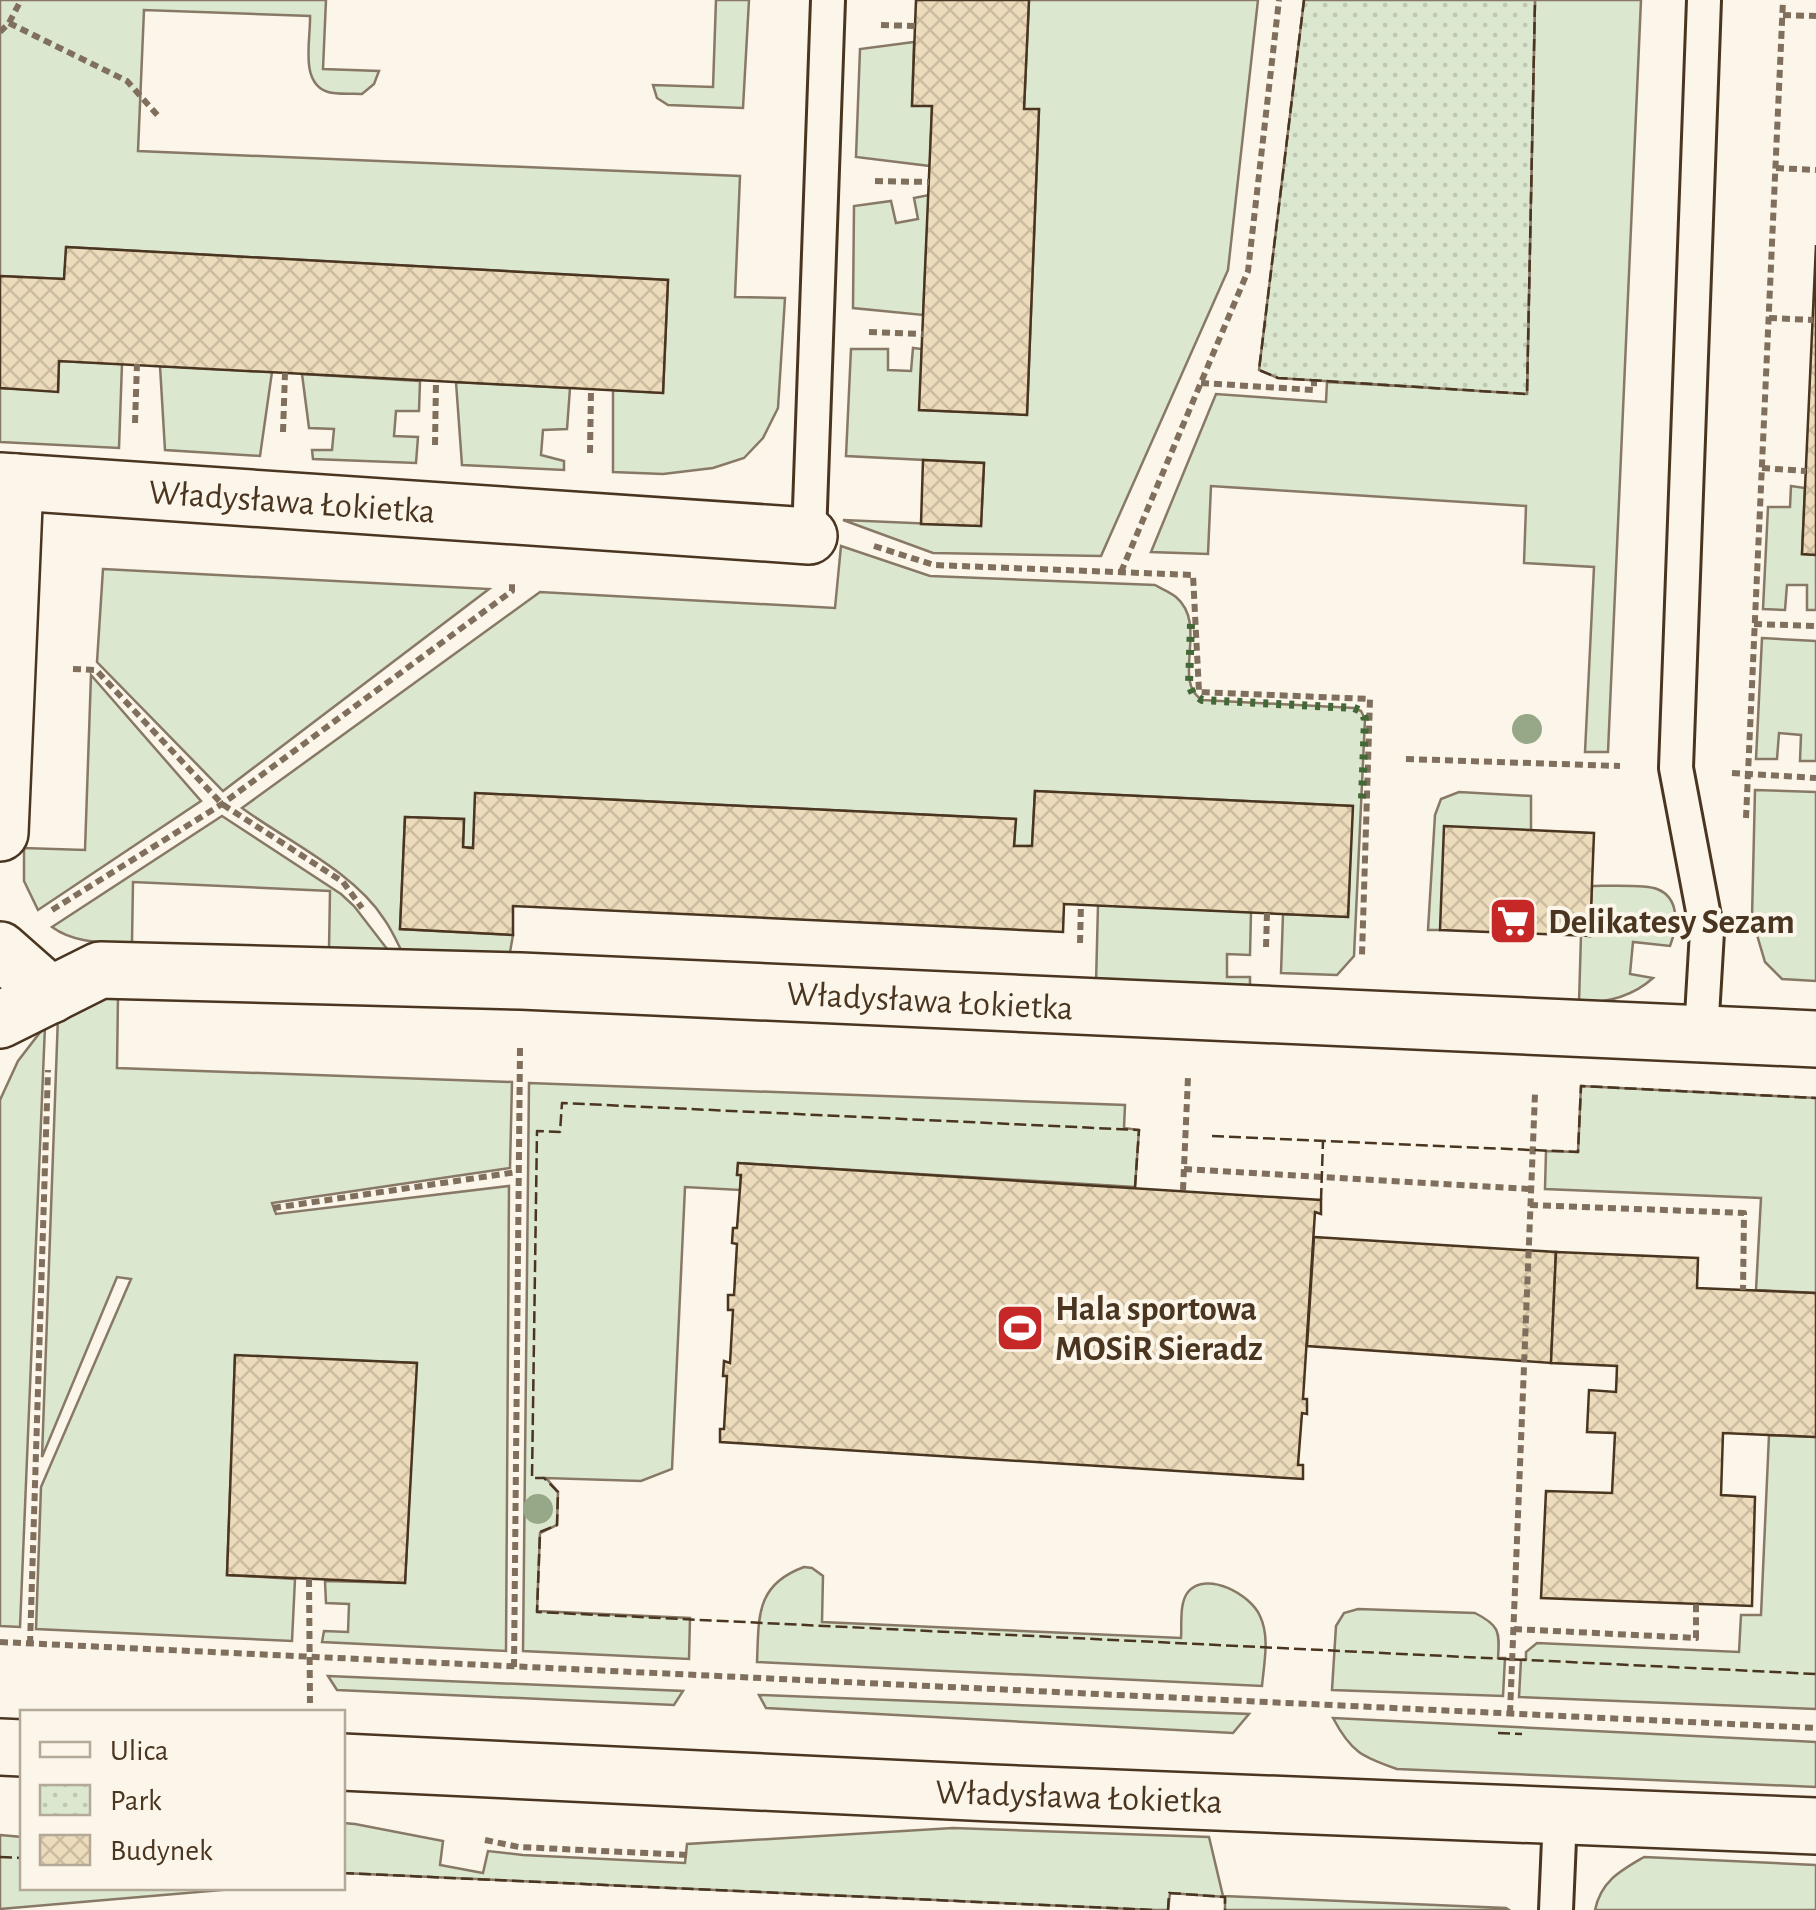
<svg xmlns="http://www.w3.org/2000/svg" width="1816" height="1910" font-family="'Alegreya Sans',sans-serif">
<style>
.green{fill:#dce7d0;stroke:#887966;stroke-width:2.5}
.park{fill:url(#park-dots);stroke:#887966;stroke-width:2.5}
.building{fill:url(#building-cross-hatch);stroke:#4a3520;stroke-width:2.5}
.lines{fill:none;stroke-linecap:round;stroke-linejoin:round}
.service-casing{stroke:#4a3520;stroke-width:38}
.minor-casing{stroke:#4a3520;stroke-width:60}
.path{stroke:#7f6f5c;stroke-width:6;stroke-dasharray:8 5;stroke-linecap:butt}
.service{stroke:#fbf6e9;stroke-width:32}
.minor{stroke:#fbf6e9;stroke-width:55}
.hedge{stroke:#436837;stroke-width:8;stroke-dasharray:5 8;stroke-linecap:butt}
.fence{stroke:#4a3520;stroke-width:2.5;stroke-dasharray:12 5;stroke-linecap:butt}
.tree{fill:#96a887}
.labels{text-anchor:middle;stroke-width:8;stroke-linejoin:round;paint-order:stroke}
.street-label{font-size:35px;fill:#4a3520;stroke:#fbf6e9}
.poi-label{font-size:35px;font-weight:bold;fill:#4a3520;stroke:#fbf6e9;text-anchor:start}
</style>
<defs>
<pattern id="park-dots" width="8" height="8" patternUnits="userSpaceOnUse" patternTransform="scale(2.5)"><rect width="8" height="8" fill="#dce7d0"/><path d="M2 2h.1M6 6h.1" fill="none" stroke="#bec7b2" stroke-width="1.8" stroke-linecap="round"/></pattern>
<pattern id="building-cross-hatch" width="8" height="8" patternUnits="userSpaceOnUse" patternTransform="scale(2.5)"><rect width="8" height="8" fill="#ecdcbc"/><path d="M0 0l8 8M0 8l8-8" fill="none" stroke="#ccbda1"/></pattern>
</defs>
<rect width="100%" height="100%" fill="#fbf6e9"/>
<g class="green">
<path d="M 0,0 L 326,0 L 323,69 L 379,71 L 374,84 L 362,94 C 352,93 338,95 328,92 C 299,83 311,39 310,16 L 144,10 L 138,151 L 740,176 L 735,297 L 785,298 L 778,408 L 763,438 L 744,458 L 713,468 L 663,474 L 613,472 L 613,390 L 663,393 L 668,280 L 67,247 L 64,279 L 0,276 Z"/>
<polygon points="716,0 749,0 743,108 668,105 657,98 653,85 713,87"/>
<polygon points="1029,0 1258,0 1228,270 1101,556 933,553 843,520 981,526 984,463 846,456 851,349 888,349 888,370 911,371 913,348 922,349 920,410 1027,414 1039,110 1024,109"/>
<polygon points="1535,0 1641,0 1608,752 1585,752 1594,567 1524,563 1526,506 1211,486 1208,554 1151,552 1216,394 1326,402 1327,382 1527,393"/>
<polygon points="914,42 912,105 932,106 930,166 856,157 860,49"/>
<polygon points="929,195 923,315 853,308 854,206 891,201 896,223 918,219 914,198"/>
<polygon points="59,361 122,364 119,448 0,442 0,388 58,391"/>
<polygon points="160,366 272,372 260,456 165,450"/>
<polygon points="302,374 420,381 419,411 396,411 394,436 418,437 416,463 313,459 312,450 332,450 334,429 309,428"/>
<polygon points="456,382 570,388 567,429 543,430 541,455 564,461 564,470 462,465"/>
<polygon points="1791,486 1805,488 1802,554 1816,555 1816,610 1807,610 1807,585 1787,585 1785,610 1763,609 1768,507 1790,507"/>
<path d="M 841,546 L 930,576 L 1155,585 C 1162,589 1170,592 1176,597 C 1209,625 1171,681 1202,700 L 1354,708 L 1361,711 L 1365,719 L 1354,956 L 1337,975 L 1281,973 L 1283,914 L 1348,917 L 1352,806 L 1035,791 L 1032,846 L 1014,846 L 1015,819 L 476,793 L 473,848 L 463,847 L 464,819 L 405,817 L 400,929 L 513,935 L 509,958 L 403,954 C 397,942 392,930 384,919 C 354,872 287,841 242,808 L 540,592 L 835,608 Z"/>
<polygon points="103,569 489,589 223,791 97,662"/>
<polygon points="1762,638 1816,641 1816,761 1800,761 1801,735 1779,733 1777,759 1756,759"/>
<polygon points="91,675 201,801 38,910 24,881 24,848 85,850"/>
<polygon points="1755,790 1816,792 1816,981 1782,979 1765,962 1752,918"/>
<polygon points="1459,792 1531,796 1531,830 1440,930 1428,930 1435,815 1441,799"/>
<path d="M 222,816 L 341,894 L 354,906 L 391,954 L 329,950 L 330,891 L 133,882 L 132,943 C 104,942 75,944 52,927 Z"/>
<path d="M 1592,886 C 1606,886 1646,884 1657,889 C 1681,898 1677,928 1670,946 L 1633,942 L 1630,974 L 1653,978 C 1632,997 1607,1003 1579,1003 L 1581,935 L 1590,936 Z"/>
<polygon points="1098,905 1251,912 1250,955 1227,954 1227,977 1250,977 1250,990 1096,983"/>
<polygon points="118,996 117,1068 512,1082 510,1168 272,1203 276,1214 509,1186 506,1651 322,1642 324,1631 348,1632 349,1604 326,1603 325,1581 405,1583 416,1363 235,1356 227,1575 295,1579 292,1641 36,1629 41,1487 131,1279 117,1277 42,1457 58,1016 84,999"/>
<polygon points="45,1026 20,1627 0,1626 0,1100 18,1061"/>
<polygon points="529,1083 1125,1105 1124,1128 1139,1130 1135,1187 738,1163 737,1174 741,1175 740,1190 685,1187 672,1469 641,1481 546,1478 558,1492 557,1525 540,1533 537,1611 690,1618 689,1659 523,1651"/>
<polygon points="1581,1086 1816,1098 1816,1293 1756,1290 1761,1198 1545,1189 1546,1151 1578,1152"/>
<polygon points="1769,1435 1816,1437 1816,1709 1519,1697 1521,1660 1526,1659 1526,1652 1537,1643 1739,1652 1741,1615 1761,1615"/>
<path d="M 804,1567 L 812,1568 L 823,1576 L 822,1622 L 1181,1638 C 1182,1625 1179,1603 1188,1592 C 1207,1570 1251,1595 1260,1616 C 1270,1637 1264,1663 1262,1686 L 757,1662 C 759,1617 755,1585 804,1567 Z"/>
<path d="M 1358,1609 L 1475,1613 C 1499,1625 1500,1631 1498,1658 L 1505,1658 L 1503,1696 L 1332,1690 L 1336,1626 L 1344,1613 Z"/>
<polygon points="328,1676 683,1691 674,1705 337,1690"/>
<polygon points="759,1695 1249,1714 1233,1733 766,1708"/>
<path d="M 1333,1718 L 1816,1742 L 1816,1787 L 1397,1769 C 1362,1757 1351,1752 1333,1718 Z"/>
<polygon points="343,1823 355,1824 443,1841 440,1865 483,1873 488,1851 523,1855 685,1863 687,1844 953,1828 1209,1837 1223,1896 1506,1908 1509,1910 1225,1910 1225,1897 1170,1893 1168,1910 1154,1910 343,1873"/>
<polygon points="0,1835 22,1837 22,1888 245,1888 0,1909"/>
<path d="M 1644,1857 L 1816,1865 L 1816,1910 L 1595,1910 C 1601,1881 1620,1871 1644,1857 Z"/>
</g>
<polygon class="park" points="1304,0 1535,0 1527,394 1278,378 1259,370"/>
<g class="building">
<polygon points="916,0 1029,0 1024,109 1039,109 1027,415 919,410 932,106 912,106"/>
<polygon points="1816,245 1816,555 1802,554"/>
<polygon points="66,247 668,280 663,393 59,361 58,392 0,388 0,276 64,279"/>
<polygon points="923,460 984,463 981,526 921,524"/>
<polygon points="1035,791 1353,806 1348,917 1064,904 1063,932 513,906 513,935 400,929 405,817 464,819 463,847 473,848 475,793 1016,819 1014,846 1032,846"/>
<polygon points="1444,826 1594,833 1590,936 1440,930"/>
<polygon points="738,1163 1321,1200 1321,1214 1315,1212 1303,1399 1307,1399 1307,1414 1302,1413 1298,1465 1303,1465 1303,1479 720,1442 720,1429 724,1429 727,1376 723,1376 724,1361 730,1363 733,1310 728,1310 728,1295 734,1295 737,1244 732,1243 733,1228 737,1228 741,1175 737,1175"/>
<polygon points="1314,1237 1556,1252 1551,1363 1307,1346"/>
<polygon points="1556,1252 1698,1258 1697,1288 1816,1293 1816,1437 1723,1433 1721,1495 1755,1497 1752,1606 1541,1598 1546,1491 1612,1493 1615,1433 1587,1432 1589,1390 1616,1392 1617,1366 1551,1363"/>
<polygon points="235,1355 417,1363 405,1583 227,1575"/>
</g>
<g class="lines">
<g class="service-casing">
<g id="service">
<polyline points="809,536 828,0"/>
<polyline points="1701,1033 1707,932 1676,768 1704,0"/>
<polyline points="1556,1910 1560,1816"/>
</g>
</g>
<g class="minor-casing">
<g id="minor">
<polyline points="0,481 809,536"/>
<polyline points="0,833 15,482"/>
<polyline points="0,950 51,995"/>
<polyline points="0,1020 100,970 521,981 1816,1039"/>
<polyline points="0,1747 22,1748"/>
<polyline points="342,1762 992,1793 1816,1826"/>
</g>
</g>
<g class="path">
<polyline points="1783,15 1816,16"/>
<polyline points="9,23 127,81 160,118"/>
<polyline points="881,25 915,26"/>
<polyline points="0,32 9,23 21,0"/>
<polyline points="1776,168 1816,170"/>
<polyline points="875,181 929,182"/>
<polyline points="1769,318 1813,320"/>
<polyline points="869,332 923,334"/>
<polyline points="1201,383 1314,390 1314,381"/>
<polyline points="135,423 137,364"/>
<polyline points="283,432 285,373"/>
<polyline points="435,445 436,381"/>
<polyline points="590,453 591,390"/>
<polyline points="1762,468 1806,471"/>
<polyline points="874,546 934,565 1193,575 1199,692 1370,699 1362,955"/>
<polyline points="1121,572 1248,271 1279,0"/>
<polyline points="1754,624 1816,626"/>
<polyline points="73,669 96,670 222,804 343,882 362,908"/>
<polyline points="1406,759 1620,766"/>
<polyline points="1732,773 1816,778"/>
<polyline points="1746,818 1783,0"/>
<polyline points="52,910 222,804 512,591 512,584"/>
<polyline points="1080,943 1081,904"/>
<polyline points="1266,947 1267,913"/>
<polyline points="1184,1169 1530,1189"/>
<polyline points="1183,1190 1188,1077"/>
<polyline points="1530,1205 1744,1213 1743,1290"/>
<polyline points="273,1208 517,1172"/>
<polyline points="309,1579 310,1703"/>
<polyline points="1514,1629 1696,1638 1696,1603"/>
<polyline points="0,1642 1816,1728"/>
<polyline points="30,1644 48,1070"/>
<polyline points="514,1667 520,1048"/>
<polyline points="1510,1713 1535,1094"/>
<polyline points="485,1840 519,1847 688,1855"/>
</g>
<use href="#service" class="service"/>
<use href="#minor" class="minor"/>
<polyline class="hedge" points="1191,624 1189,685 1193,694 1202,700 1354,708 1361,711 1365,719 1362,799"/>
<g class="fence">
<polyline points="1304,0 1259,370 1278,378 1527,394 1535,0"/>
<polyline points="1212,1136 1578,1152 1581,1086 1816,1098"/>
<polyline points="1135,1187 1139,1130 562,1103 560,1132 537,1131 532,1478 544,1478 558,1492 557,1525 540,1532 537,1612 1816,1674"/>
<polyline points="1321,1200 1323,1141"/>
<polyline points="1498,1733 1522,1734"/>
<polyline points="0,1857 22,1858"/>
<polyline points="342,1873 1154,1910"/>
<polyline points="1168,1910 1169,1893 1225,1897 1225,1910"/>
</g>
</g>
<g class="tree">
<circle cx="1527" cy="729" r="15"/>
<circle cx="538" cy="1509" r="15"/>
</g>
<defs>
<g id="supermarket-square" transform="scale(2.5)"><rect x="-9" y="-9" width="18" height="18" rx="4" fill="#c62828" stroke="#fbf6e9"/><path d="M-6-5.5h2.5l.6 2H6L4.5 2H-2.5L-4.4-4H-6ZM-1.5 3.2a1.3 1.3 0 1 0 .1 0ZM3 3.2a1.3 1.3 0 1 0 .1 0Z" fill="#fff"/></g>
<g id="stadium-square" transform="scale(2.5)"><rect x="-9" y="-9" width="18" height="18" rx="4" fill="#c62828" stroke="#fbf6e9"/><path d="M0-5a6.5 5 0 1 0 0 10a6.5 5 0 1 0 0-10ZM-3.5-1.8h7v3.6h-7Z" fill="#fff"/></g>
</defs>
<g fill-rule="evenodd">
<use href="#supermarket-square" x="1513" y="921"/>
<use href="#stadium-square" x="1020" y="1328"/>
</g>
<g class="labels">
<g class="street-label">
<text transform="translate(292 501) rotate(4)" y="12">Władysława Łokietka</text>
<text transform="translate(930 1000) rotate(3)" y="12">Władysława Łokietka</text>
<text transform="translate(1079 1796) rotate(2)" y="12">Władysława Łokietka</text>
</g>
<g class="poi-label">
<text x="1548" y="933">Delikatesy Sezam</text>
<text x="1055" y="1320">Hala sportowa<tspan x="1055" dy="40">MOSiR Sieradz</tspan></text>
</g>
</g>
<rect x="20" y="1710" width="325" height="180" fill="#fbf6e9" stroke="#b4a999" stroke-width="2.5"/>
<rect x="40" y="1742" width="50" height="15" fill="#fbf6e9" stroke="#b4a999" stroke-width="2.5"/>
<text x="110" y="1760" font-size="30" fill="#4a3520">Ulica</text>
<rect x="40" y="1785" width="50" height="30" fill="url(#park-dots)" stroke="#b4a999" stroke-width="2.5"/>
<text x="110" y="1810" font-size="30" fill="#4a3520">Park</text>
<rect x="40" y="1835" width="50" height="30" fill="url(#building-cross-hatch)" stroke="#b4a999" stroke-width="2.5"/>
<text x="110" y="1860" font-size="30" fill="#4a3520">Budynek</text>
</svg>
